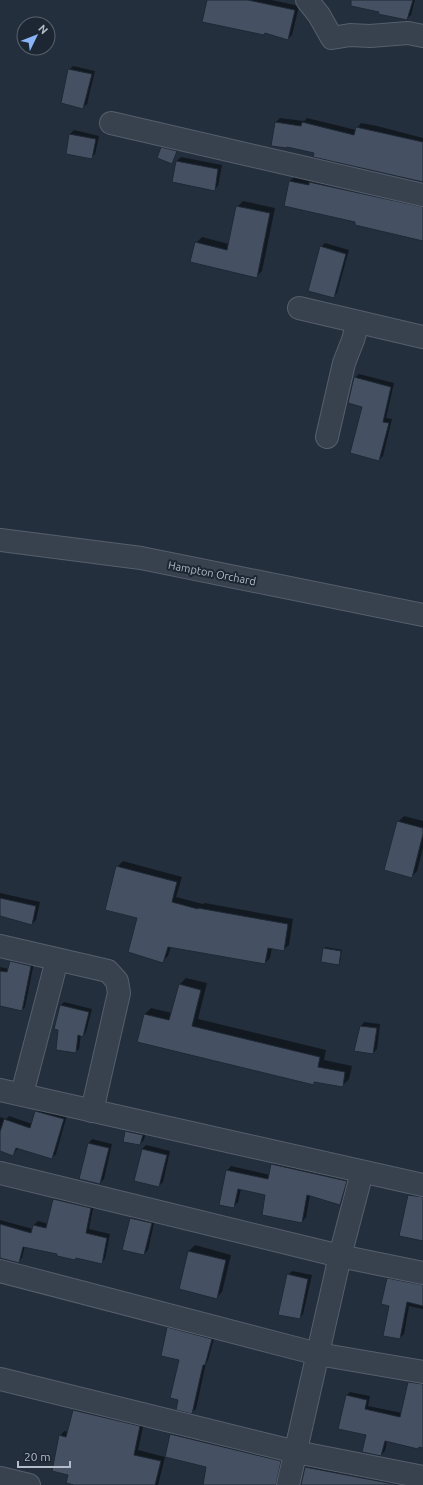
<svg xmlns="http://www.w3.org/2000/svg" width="423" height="1485" font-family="Ubuntu,sans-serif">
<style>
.shadow{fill:#0007}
.building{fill:#455162;stroke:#1f2835}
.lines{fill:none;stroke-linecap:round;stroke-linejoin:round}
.minor-casing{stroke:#565f6c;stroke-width:24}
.minor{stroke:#38414e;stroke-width:22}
.labels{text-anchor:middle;stroke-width:4;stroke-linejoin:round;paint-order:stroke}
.street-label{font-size:11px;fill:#b4bcc9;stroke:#1d2633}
</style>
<rect width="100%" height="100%" fill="#242f3e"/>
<g class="shadow">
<polygon points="208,0 272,0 299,6 292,35 288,39"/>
<polygon points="356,0 415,0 411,15 407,19 380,11"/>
<polygon points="73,66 95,71 87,104 83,107 69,70"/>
<polygon points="280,118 304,121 307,118 356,130 361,123 377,126 423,138 423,181 315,152 276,122"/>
<polygon points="74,130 99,136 95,154 91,158 67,153 70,134"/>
<polygon points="164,146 178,149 172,163 162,148"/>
<polygon points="181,157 222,165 218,186 214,190 177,161"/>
<polygon points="294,177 312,181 314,178 423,203 423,241 357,221 285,205 290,181"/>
<polygon points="243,201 275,208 262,271 256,277 196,243 202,237 229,244 237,207"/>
<polygon points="325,243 349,250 337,293 333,297 321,247"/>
<polygon points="359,374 394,383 386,418 392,419 383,456 379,460 355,378"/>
<polygon points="404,816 423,821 423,848 417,871 412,877 398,822"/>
<polygon points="123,861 182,877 176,897 203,904 205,903 293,919 289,945 283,950 272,948 270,958 265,963 171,946 168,956 163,961 139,918 117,867"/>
<polygon points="0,893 40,902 36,920 32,924 0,915"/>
<polygon points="326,947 342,950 340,962 339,964 324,949"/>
<polygon points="14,959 34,963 25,1007 22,1010 0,992 0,967 9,969 11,962"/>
<polygon points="186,978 207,983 198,1019 326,1050 324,1060 352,1066 349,1079 342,1086 315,1082 313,1083 145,1014 151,1008 172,1013 180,984"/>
<polygon points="64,1002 92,1009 86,1032 83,1036 81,1035 79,1049 75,1052 61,1005"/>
<polygon points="364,1022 380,1024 377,1049 373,1053 361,1026"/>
<polygon points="40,1107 67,1115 56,1154 52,1158 18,1148 13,1155 0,1150 0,1117 6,1119 9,1116 32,1124 36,1111"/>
<polygon points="130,1127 146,1131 144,1140 140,1144 126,1131"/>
<polygon points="92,1139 112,1144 104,1179 100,1183 89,1143"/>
<polygon points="146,1145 170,1151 163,1182 159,1186 135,1180 142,1149"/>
<polygon points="276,1160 351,1176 344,1200 340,1204 310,1195 306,1217 302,1222 266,1194 241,1189 238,1202 233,1207 227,1171 231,1166 270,1175 272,1164"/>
<polygon points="413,1191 423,1193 423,1241 400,1236 409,1195"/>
<polygon points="57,1195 94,1204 89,1229 110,1234 105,1259 101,1263 77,1257 75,1259 59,1253 25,1246 22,1258 18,1262 0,1257 0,1220 33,1229 34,1225 38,1221 48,1224 53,1199"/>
<polygon points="135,1214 155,1219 148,1250 144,1254 123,1249 131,1218"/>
<polygon points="195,1245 231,1255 222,1292 216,1298 180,1288 189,1251"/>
<polygon points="292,1271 312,1275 303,1314 300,1318 288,1275"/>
<polygon points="392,1275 423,1281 423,1309 409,1306 404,1334 400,1338 388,1279"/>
<polygon points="171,1324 215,1335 208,1360 206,1363 196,1409 192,1412 180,1399 180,1359 167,1328"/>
<polygon points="413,1379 423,1381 423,1447 420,1446 418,1448 387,1441 385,1451 381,1455 367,1434 347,1395 350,1392 370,1396 368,1406 402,1413 409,1383"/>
<polygon points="78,1406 144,1422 138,1450 165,1457 158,1485 77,1485 69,1474 60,1436 64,1431 68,1432 74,1410"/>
<polygon points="175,1431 284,1457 280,1485 204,1485 208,1466 171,1434"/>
<polygon points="310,1463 391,1479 390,1485 302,1485 306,1467"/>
</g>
<g class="building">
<polygon points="207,0 248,0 295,10 288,40 265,33 264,35 202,22"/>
<polygon points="351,0 413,0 407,20 378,14 379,12 351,6"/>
<polygon points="68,69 92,74 83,109 61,103"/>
<polygon points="275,122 301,126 302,122 354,135 356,127 423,142 423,182 313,157 314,153 287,147 287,148 271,146"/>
<polygon points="69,134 96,139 92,159 66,154"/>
<polygon points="161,147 177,151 172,164 157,158"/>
<polygon points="176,161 218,169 215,191 172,182"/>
<polygon points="289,181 309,185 309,182 423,207 423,241 355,225 355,222 284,206"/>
<polygon points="236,206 270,213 257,278 190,262 195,242 227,250"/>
<polygon points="320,246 346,254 334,298 308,291"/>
<polygon points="354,377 391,387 383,422 389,423 379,461 350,453 362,407 348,403"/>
<polygon points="397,821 423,828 423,834 412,878 384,870"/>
<polygon points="116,866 177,882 172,902 198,909 198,908 288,924 284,951 268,948 265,964 168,947 163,963 128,952 137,918 105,910"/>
<polygon points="0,898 36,906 32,925 0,916"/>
<polygon points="323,948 341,951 339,965 321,962"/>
<polygon points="10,961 31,966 22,1011 0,1006 0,971 7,972"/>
<polygon points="179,984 201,990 192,1026 320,1057 318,1067 345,1072 343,1087 314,1082 314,1085 137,1042 144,1014 169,1020"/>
<polygon points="60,1005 89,1012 83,1037 78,1035 76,1053 56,1050 58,1030 54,1029"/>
<polygon points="360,1026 377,1028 373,1054 354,1051"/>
<polygon points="35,1111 64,1119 52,1159 16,1148 13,1156 0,1151 0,1132 4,1119 30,1128"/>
<polygon points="125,1131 143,1135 140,1145 123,1142"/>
<polygon points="88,1143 109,1148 100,1184 79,1179"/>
<polygon points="142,1149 167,1155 159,1187 134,1181"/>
<polygon points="271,1164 347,1181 340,1205 307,1195 302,1223 262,1215 265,1195 238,1189 234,1208 219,1205 226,1170 268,1179"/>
<polygon points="408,1195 423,1197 423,1241 399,1236"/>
<polygon points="53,1199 91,1208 86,1233 107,1238 102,1264 76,1258 75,1260 57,1256 57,1254 23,1247 19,1263 0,1258 0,1224 31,1233 33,1225 46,1228"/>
<polygon points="130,1218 152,1223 144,1255 122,1250"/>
<polygon points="188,1251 226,1260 217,1299 179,1289"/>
<polygon points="287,1274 308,1279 300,1319 278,1315"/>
<polygon points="387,1278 423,1285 423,1306 407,1302 400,1339 383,1336 389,1306 381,1304"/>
<polygon points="167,1327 212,1339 205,1365 203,1365 192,1414 176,1410 178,1400 170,1398 179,1360 161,1356"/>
<polygon points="408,1382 423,1384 423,1448 419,1447 418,1449 385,1441 381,1456 362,1452 366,1435 338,1429 346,1395 367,1400 365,1409 400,1417"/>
<polygon points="73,1410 140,1426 134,1455 161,1461 155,1485 74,1485 66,1483 68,1475 52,1471 59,1435 66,1437"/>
<polygon points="170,1434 281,1461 276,1485 203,1485 206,1467 165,1457"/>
<polygon points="305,1467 399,1485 301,1485"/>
</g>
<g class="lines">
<g class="minor-casing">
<g id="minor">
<polyline points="307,0 319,15 332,38 350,35 370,36 408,33 423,36"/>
<polyline points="111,123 423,195"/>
<polyline points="299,308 423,337"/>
<polyline points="327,437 344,363 353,340 358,322"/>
<polyline points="0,540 141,558 423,615"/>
<polyline points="0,946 108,971 117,981 119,993 92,1111"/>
<polyline points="0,1090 423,1185"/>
<polyline points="22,1094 57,960"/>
<polyline points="0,1173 340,1256 423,1273"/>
<polyline points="0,1271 318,1354 423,1372"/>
<polyline points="0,1379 296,1452 423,1477"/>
<polyline points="0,1478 29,1485"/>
<polyline points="288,1485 340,1256 362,1172"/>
</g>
</g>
<use href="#minor" class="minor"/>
</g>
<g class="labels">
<g class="street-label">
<text transform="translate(212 573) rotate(11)" y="4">Hampton Orchard</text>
</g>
</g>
<g transform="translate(36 36) rotate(47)"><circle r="19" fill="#1d2633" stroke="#59626f"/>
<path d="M0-3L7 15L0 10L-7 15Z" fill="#8ab4f8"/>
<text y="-6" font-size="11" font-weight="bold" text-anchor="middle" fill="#b4bcc9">N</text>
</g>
<path d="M18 1461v6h52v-6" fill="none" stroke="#b4bcc9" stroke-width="2"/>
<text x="24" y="1461" font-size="12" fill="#b4bcc9" stroke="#1d2633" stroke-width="3" paint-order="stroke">20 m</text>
</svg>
